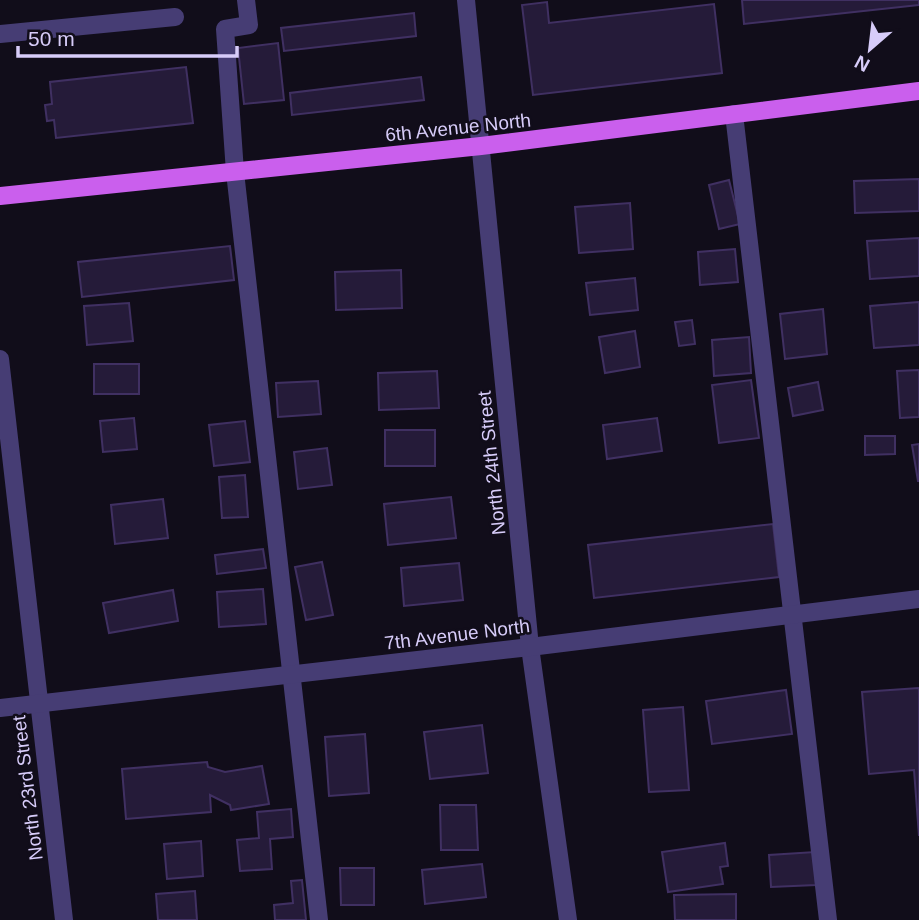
<svg xmlns="http://www.w3.org/2000/svg" width="919" height="920" font-family="Helvetica,sans-serif">
<style>
.building{fill:#251b39;stroke:#403062;stroke-width:2}
.lines{fill:none;stroke-linecap:round;stroke-linejoin:round}
.minor{stroke:#463d74;stroke-width:18}
.major{stroke:#ca5fed;stroke-width:18}
.labels{text-anchor:middle;stroke-width:5;stroke-linejoin:round;paint-order:stroke}
.street-label{font-size:19px;fill:#d7ccf9;stroke:#110d1a}
</style>
<rect width="100%" height="100%" fill="#110d1a"/>
<g class="building">
<polygon points="742,0 919,0 919,5 744,24"/>
<polygon points="547,2 549,23 714,4 722,73 533,95 522,5"/>
<polygon points="414,13 416,36 284,51 281,28"/>
<polygon points="278,43 284,100 244,104 238,48"/>
<polygon points="186,67 193,123 56,138 54,120 47,121 45,105 52,104 50,82"/>
<polygon points="421,77 424,100 292,115 290,93"/>
<polygon points="919,179 919,211 855,213 854,181"/>
<polygon points="729,180 740,224 719,229 709,185"/>
<polygon points="630,203 633,249 579,253 575,207"/>
<polygon points="919,238 919,276 870,279 867,241"/>
<polygon points="230,246 234,280 82,297 78,262"/>
<polygon points="735,249 738,282 700,285 698,252"/>
<polygon points="401,270 402,308 336,310 335,272"/>
<polygon points="635,278 638,310 590,315 586,283"/>
<polygon points="919,302 919,345 874,348 870,306"/>
<polygon points="129,303 133,341 87,345 84,306"/>
<polygon points="823,309 827,354 785,359 780,314"/>
<polygon points="692,320 695,344 679,346 675,322"/>
<polygon points="635,331 640,367 605,373 599,337"/>
<polygon points="749,337 751,373 714,376 712,340"/>
<rect x="94" y="364" width="45" height="30"/>
<polygon points="919,370 919,417 900,418 897,371"/>
<polygon points="437,371 439,408 379,410 378,373"/>
<polygon points="751,380 759,438 719,443 712,385"/>
<polygon points="318,381 321,414 278,417 276,383"/>
<polygon points="818,382 823,410 793,416 788,388"/>
<polygon points="134,418 137,449 103,452 100,421"/>
<polygon points="657,418 662,451 607,459 603,425"/>
<polygon points="245,421 250,462 214,466 209,425"/>
<rect x="385" y="430" width="50" height="36"/>
<polygon points="865,436 895,436 895,454 865,455"/>
<polygon points="919,444 919,481 918,481 912,445"/>
<polygon points="327,448 332,485 298,489 294,452"/>
<polygon points="245,475 248,517 222,518 219,477"/>
<polygon points="451,497 456,538 388,545 384,504"/>
<polygon points="163,499 168,538 115,544 111,505"/>
<polygon points="773,524 779,577 594,598 588,545"/>
<polygon points="263,549 266,568 217,574 215,555"/>
<polygon points="322,562 333,615 306,620 295,567"/>
<polygon points="459,563 463,600 404,606 401,568"/>
<polygon points="263,589 266,624 219,627 217,592"/>
<polygon points="173,590 178,621 109,633 103,603"/>
<polygon points="919,688 919,836 914,770 869,774 862,692"/>
<polygon points="786,690 792,734 712,744 706,701"/>
<polygon points="683,707 689,790 649,792 643,710"/>
<polygon points="482,725 488,773 430,779 424,732"/>
<polygon points="365,734 369,793 329,796 325,737"/>
<polygon points="207,762 208,767 225,772 262,766 269,804 231,810 230,805 210,795 211,812 126,819 122,769"/>
<polygon points="440,805 476,805 478,850 441,850"/>
<polygon points="291,809 293,837 270,839 272,869 240,871 237,840 259,838 257,812"/>
<polygon points="201,841 203,876 167,879 164,844"/>
<polygon points="725,843 728,866 720,867 723,884 668,892 662,852"/>
<polygon points="815,852 816,885 771,887 769,855"/>
<polygon points="482,864 486,897 425,904 422,870"/>
<polygon points="340,868 374,868 374,905 341,905"/>
<polygon points="302,880 306,920 275,920 274,905 293,903 291,881"/>
<polygon points="195,891 197,920 158,920 156,894"/>
<polygon points="736,894 736,920 675,920 674,895"/>
</g>
<g class="lines">
<g class="minor">
<polyline points="246,0 249,25 225,29 235,172 319,920"/>
<polyline points="466,0 530,647 568,920"/>
<polyline points="0,34 175,17"/>
<polyline points="734,114 828,920"/>
<polyline points="0,359 64,920"/>
<polyline points="0,708 530,647 919,599"/>
</g>
<polyline class="major" points="0,196 481,146 919,91"/>
</g>
<g class="labels">
<g class="street-label">
<text transform="translate(458 127) rotate(-6)" y="7">6th Avenue North</text>
<text transform="translate(491 463) rotate(-96)" y="7">North 24th Street</text>
<text transform="translate(457 634) rotate(-7)" y="7">7th Avenue North</text>
<text transform="translate(27 788) rotate(-97)" y="7">North 23rd Street</text>
</g>
</g>
<g transform="translate(870 49) rotate(208)" stroke="#110d1a" stroke-width="5" paint-order="stroke">
<path d="M0-5L12 26L0 18L-12 26Z" fill="#d7ccf9"/>
<text y="-10" font-size="19" font-weight="bold" text-anchor="middle" fill="#d7ccf9">N</text>
</g>
<path d="M18 46v10h219v-10" fill="none" stroke="#d7ccf9" stroke-width="3.5"/>
<text x="28" y="46" font-size="21" fill="#d7ccf9" stroke="#110d1a" stroke-width="5" paint-order="stroke">50 m</text>
</svg>
